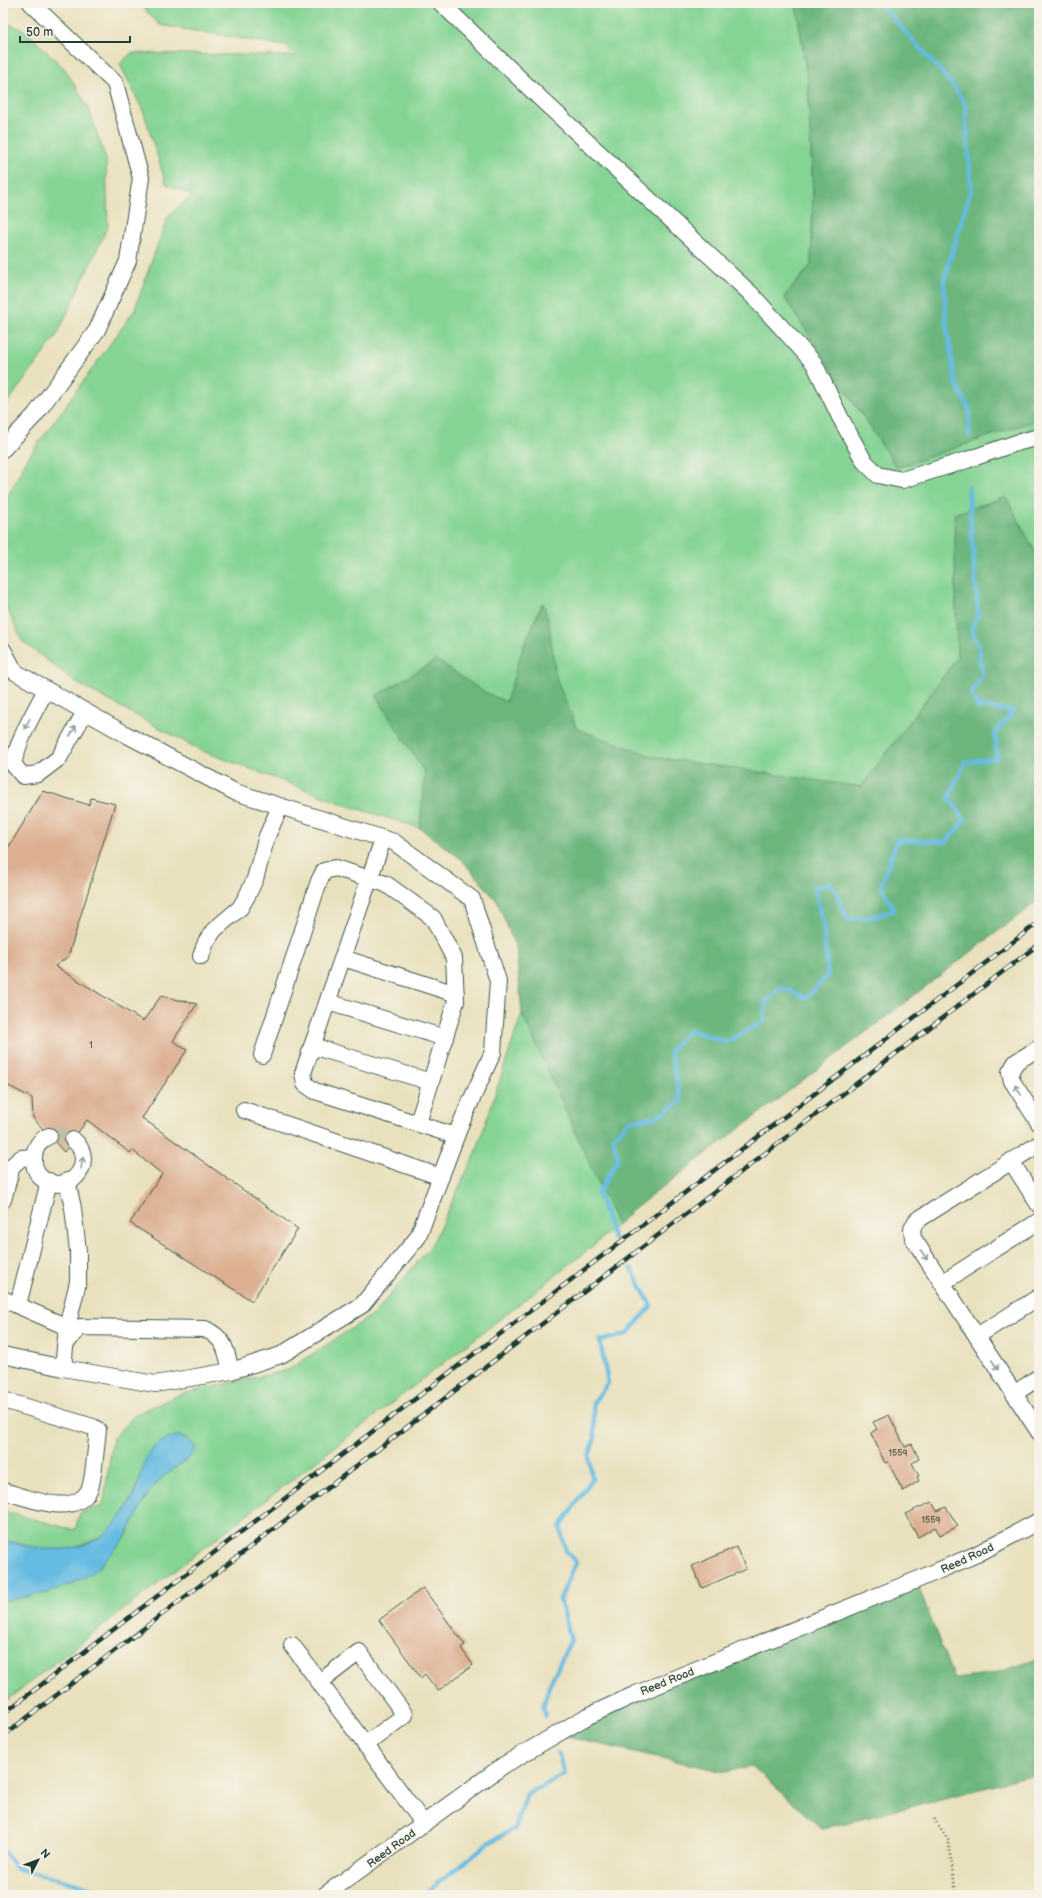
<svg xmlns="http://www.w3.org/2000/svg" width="1042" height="1898" font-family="'Balsamiq Sans',sans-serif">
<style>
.green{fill:#85d494;stroke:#528864}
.forest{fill:#6cb67e;stroke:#467a59}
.water{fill:#65bbe2;stroke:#427c8b}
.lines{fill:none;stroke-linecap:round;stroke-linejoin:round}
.stream{stroke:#65bbe2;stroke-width:4.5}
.building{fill:#dcaf90}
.minor-tunnel{stroke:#c1c0a2;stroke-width:16;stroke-dasharray:16 8;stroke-linecap:butt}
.minor-casing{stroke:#3d5649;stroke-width:18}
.path{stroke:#3d5649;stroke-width:2.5;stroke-dasharray:1 3;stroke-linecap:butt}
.minor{stroke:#fff;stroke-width:16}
.rail-casing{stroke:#1f3d34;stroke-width:4.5}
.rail{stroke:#f7f3e8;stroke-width:3;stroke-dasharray:9;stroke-linecap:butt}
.oneway{stroke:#8f9e9a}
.labels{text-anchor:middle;stroke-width:3.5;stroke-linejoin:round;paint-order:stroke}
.number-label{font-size:9px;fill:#4e5a4b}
.street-label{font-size:11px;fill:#1f3d34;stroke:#f7f3e8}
</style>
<rect width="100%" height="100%" fill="#f7f3e8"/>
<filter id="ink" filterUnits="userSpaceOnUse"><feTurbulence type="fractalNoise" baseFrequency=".025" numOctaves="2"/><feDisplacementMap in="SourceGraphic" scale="8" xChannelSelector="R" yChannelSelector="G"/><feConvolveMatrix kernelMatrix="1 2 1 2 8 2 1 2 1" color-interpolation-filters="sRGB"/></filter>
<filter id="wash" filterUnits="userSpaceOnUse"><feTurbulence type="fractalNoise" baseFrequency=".012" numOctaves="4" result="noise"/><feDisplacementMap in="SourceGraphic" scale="16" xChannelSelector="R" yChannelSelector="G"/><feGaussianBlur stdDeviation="0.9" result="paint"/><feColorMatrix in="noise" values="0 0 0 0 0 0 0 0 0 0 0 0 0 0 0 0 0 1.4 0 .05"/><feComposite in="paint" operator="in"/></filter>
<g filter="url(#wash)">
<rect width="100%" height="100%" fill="#e9e1be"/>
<g class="green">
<polygon points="139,3 796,3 808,82 813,195 811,265 784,297 897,468 1039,419 1039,559 1006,497 955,514 957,658 861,787 654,757 577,729 556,678 549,624 542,604 524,645 506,703 483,691 376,696 425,773 420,828 352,807 200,750 75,682 22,641 3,599 3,506 27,459 134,311 167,218 192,195 166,184 144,113 120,64 131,53 296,56 285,46 160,25"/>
<polygon points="3,22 24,30 65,69 88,107 106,159 108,226 57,335 3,409"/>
<polygon points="522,1013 617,1225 583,1254 450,1358 3,1703 3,1601 46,1593 74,1583 96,1570 125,1538 148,1494 160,1479 190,1457 195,1448 185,1437 176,1436 166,1440 139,1481 122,1517 116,1525 101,1537 72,1549 47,1550 3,1540 3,1511 75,1530 80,1513 103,1506 113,1438 136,1414 181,1394 288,1370 374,1314 431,1246 476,1152"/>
</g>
<g class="forest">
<polygon points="796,3 1039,3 1039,419 897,468 784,297 811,265 813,195 808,82"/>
<polygon points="1006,497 1039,559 1039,900 634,1209 617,1225 522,1013 516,948 497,901 461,859 420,828 425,773 376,696 436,660 483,691 506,702 524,645 543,603 549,624 556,678 577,729 654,757 861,787 957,658 954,514"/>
<polygon points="917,1583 954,1679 987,1675 1039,1659 1039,1774 822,1829 752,1766 725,1772 553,1734"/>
</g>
<path class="water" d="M 176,1436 C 186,1437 190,1440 196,1448 L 190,1457 L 160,1479 L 148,1494 L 125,1538 L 96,1570 L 74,1583 L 46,1593 L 3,1601 L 3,1540 C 61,1557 106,1555 134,1494 C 147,1465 139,1448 176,1436 Z"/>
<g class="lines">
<g class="stream">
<polyline points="880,3 951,83 965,104 971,189 944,280 946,323 956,384 970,410 969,436"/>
<polyline points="614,1239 598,1193 618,1159 613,1138 629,1121 656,1117 681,1101 670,1051 690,1030 726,1042 764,1021 766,1002 781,987 806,998 828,975 823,923 814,888 831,883 848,920 876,916 894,910 881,886 897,840 946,842 965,820 949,798 965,762 997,758 995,733 1014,711 978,707 971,693 982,676 979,646 971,631 978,614 968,487"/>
<polyline points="545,1716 543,1707 549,1686 571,1640 560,1599 576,1562 566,1551 560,1527 592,1479 589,1456 595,1437 593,1403 608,1383 600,1341 627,1334 651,1306 631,1268"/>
<polyline points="3,1850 16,1868 118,1895"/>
<polyline points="423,1895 487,1844 515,1828 527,1794 565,1774 558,1753"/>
</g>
</g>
<g id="blocks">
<g class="building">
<polygon points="43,791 89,805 91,798 115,804 68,957 55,966 143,1021 161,996 197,1004 173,1041 187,1050 142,1118 298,1229 252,1301 130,1223 162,1174 132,1150 130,1153 87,1120 64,1152 33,1118 32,1098 3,1083 3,856"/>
<polygon points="889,1415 905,1447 912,1444 919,1459 912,1463 919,1476 917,1477 919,1481 903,1491 888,1462 885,1463 871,1433 877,1429 873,1422"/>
<polygon points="932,1502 937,1511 946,1507 958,1526 940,1535 935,1527 918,1537 905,1514"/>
<polygon points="736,1547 746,1569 702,1588 692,1566"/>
<polygon points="423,1588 465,1645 461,1648 473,1665 438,1691 425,1674 421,1678 379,1620"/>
</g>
</g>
</g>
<g filter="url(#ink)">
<use href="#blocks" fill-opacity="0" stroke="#3d5649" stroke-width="1"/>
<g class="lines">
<polyline class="minor-tunnel" points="49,1136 61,1134 73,1140"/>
<g class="minor-casing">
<g id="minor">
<polyline points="441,3 541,99 750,293 814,363 840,417 864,461 878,475 902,480 967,460 1016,443 1039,437"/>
<polyline points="3,449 35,415 97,330 128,261 141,178 115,83 31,3"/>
<polyline points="3,650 15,672 127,735 235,792 394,842 472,899 498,981 493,1052 461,1123 418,1237 362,1305 281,1355 231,1371 155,1384 63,1368 3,1355"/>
<path d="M 46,690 C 33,714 20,736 13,764 L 23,776 L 38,774 L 59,758 L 85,712"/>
<polyline points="383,839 303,1073 305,1084 315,1091 456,1136"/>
<polyline points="201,956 206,942 214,930 240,908 247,896 255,879 267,836 280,807"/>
<polyline points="343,958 456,994"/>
<polyline points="328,1002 445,1038"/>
<polyline points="312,1046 431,1082"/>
<polyline points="1039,1048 1016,1062 1010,1072 1012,1081 1039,1123"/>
<polyline points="262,1055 319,881 324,871 336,868 386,884 433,918 454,958 456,1001 418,1123"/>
<polyline points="244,1110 441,1177"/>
<path d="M 49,1136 C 39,1140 35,1147 34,1157 C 31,1192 82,1193 83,1159 C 83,1152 79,1144 73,1140"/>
<polyline points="1039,1144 916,1221 912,1229 913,1238 1039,1432"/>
<polyline points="1011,1161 1039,1205"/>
<polyline points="3,1200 12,1166 21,1158 34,1157"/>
<polyline points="942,1283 1039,1221"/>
<polyline points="3,1299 67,1327"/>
<polyline points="18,1305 49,1181"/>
<polyline points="977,1336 1039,1297"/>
<path d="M 67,1342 L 80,1327 L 205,1329 C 226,1339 226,1351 231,1371"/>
<polyline points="63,1368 67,1327 78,1282 78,1251 73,1208 67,1181"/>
<polyline points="1014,1394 1039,1377"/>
<path d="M 3,1400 L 93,1427 L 98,1430 C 96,1444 94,1477 90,1488 C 76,1520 27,1497 3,1491"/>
<polyline points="292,1645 424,1824"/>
<polyline points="320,1682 359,1652 405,1715 365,1745"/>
<polyline points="325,1895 504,1765 586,1717 636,1694 919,1579 977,1554 1039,1521"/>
</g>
</g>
<polyline class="path" points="934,1819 948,1839 956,1895"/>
<use href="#minor" class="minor"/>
<g class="rail-casing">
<g id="rail">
<polyline points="3,1714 1039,922"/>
<polyline points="3,1736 1039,944"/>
</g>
</g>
<use href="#rail" class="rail"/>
</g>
<defs><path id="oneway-shaft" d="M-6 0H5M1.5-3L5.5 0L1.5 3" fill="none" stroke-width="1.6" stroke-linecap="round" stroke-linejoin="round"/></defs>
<g class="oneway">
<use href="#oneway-shaft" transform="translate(27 724) rotate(117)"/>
<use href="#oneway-shaft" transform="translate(73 731) rotate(-59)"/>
<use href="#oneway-shaft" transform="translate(1018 1090) rotate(-122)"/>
<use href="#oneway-shaft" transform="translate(82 1163) rotate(-80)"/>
<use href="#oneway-shaft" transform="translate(924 1255) rotate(57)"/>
<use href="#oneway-shaft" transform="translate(995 1365) rotate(57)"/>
</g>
</g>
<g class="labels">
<g class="number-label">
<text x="91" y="1048">1</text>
<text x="898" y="1456">1559</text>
<text x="931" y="1523">1559</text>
</g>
<g class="street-label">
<text transform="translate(967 1558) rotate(-25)" y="4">Reed Road</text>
<text transform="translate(667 1681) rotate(-22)" y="4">Reed Road</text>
<text transform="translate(391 1848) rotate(-36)" y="4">Reed Road</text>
</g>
</g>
<rect width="1042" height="1898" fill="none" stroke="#f7f3e8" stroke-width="16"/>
<g transform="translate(38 1860) rotate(48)" stroke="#f7f3e8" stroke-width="3" paint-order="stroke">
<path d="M0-3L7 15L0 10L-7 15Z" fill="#1f3d34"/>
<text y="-6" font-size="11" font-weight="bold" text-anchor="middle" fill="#1f3d34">N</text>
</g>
<path d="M20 36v6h110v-6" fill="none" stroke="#1f3d34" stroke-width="2"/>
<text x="26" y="36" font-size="12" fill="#1f3d34" stroke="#f7f3e8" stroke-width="3" paint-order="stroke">50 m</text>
</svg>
